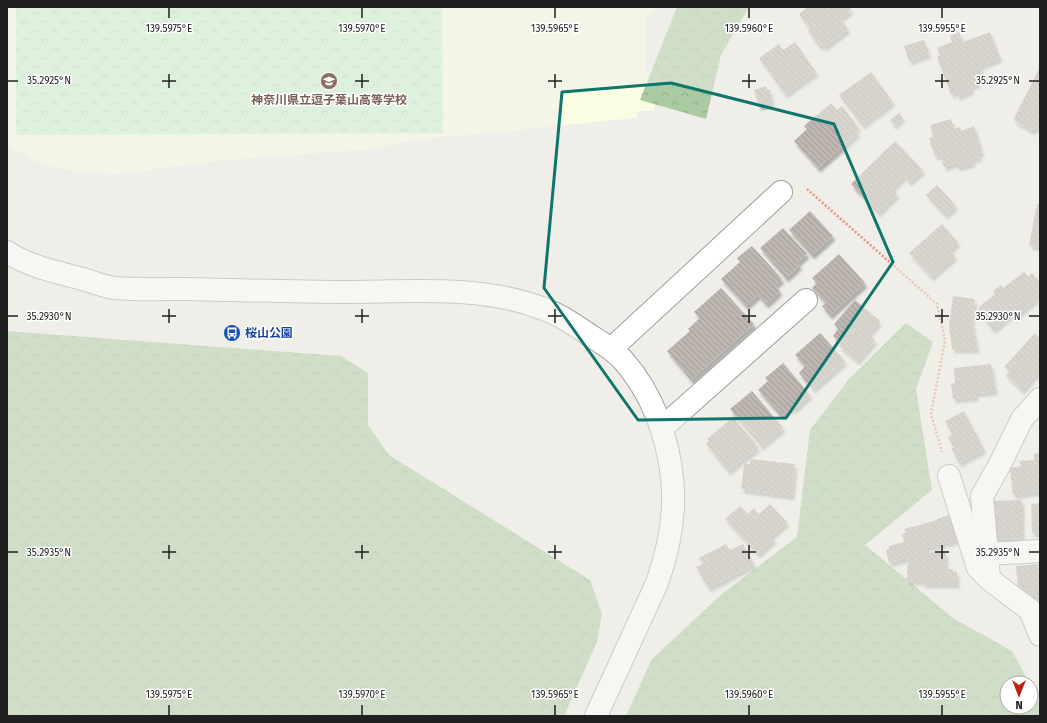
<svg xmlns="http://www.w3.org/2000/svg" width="1047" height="723" font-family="'Fira Sans','Noto Sans JP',sans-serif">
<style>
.education{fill:#fafce4}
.forest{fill:url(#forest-crowns)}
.park{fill:url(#park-crowns)}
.building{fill:url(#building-back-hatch);filter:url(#shadow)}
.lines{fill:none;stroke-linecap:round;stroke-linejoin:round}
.minor-casing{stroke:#a1a1a1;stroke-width:24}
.path{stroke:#ea927e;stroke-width:2.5;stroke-dasharray:2 2;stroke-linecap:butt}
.minor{stroke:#fff;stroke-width:22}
.marked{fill:none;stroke:#0f766e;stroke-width:3;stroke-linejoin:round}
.ticks{fill:none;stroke:#202020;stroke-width:1.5}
.labels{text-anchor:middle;stroke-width:3;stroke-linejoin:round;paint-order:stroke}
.education-label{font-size:12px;font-weight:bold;fill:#785e54;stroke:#fff}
.transit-label{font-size:12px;font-weight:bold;fill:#164399;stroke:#fff;text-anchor:start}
.ticks-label{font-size:10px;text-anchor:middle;fill:#202020;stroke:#fff;stroke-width:3;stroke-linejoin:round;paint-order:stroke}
</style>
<defs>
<pattern id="forest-crowns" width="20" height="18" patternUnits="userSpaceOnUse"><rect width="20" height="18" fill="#aacaa1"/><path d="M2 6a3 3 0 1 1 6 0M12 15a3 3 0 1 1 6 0" fill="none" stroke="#92ad8a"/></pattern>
<pattern id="park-crowns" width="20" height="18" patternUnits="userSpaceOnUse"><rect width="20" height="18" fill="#caf4d1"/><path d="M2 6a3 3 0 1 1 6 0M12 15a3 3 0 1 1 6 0" fill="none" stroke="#add1b3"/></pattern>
<pattern id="building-back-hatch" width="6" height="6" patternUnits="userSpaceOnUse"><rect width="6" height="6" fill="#bdb6b1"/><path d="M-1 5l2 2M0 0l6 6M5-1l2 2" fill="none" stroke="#a29c98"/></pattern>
<filter id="shadow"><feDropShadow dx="2.5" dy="4.5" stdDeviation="1" flood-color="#0004"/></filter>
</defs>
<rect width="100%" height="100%" fill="#efeee8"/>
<polygon class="education" points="7,7 657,7 645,18 645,69 656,93 654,111 638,111 636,118 413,140 374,149 224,160 118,174 80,172 43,165 7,144"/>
<g class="forest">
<polygon points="677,7 749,7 721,55 706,119 640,100"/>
<polygon points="906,323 933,342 916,389 932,490 865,545 953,618 1012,651 1029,683 1007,683 1007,707 1031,707 1031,688 1040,705 1040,716 626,716 652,659 722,594 797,537 810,430 849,379"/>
<polygon points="7,331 341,356 368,373 368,425 389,455 590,580 602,614 597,642 564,716 7,716"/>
</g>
<polygon class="park" points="16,7 442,7 443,133 16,135"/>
<g class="building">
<polygon points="808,7 849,7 851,10 840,18 848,29 824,47 822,44 819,46 808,31 810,29 799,14"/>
<polygon points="959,32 963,42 990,32 1000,58 980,66 983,73 976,76 979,83 971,86 972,90 958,96 956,92 951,94 937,57 940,55 937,48 952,42 950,36"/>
<polygon points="924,40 929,54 909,61 904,46"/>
<polygon points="795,42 816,72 785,94 759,58 779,44 783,50"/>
<polygon points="1039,69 1040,70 1040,130 1035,127 1033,131 1015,121 1014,118"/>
<polygon points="871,72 893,102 862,125 839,95"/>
<polygon points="766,86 767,90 770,90 772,101 770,101 770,103 759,106 754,90"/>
<polygon points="831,103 837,110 842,106 858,127 855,130 858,133 818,168 794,141 807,129 804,126"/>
<polygon points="899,113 903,118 894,125 890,120"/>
<polygon points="951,119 954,129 960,127 961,131 974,126 982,152 979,153 980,157 972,159 973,163 958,167 956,163 944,167 940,155 935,156 929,138 933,137 930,125"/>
<polygon points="895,141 923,170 909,182 904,176 892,188 897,194 878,213 868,203 869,202 851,184"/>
<polygon points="937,185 956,206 945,215 926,195"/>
<polygon points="1037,204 1040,204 1040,247 1029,245"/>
<polygon points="810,211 833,236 812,255 789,230"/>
<polygon points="942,224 958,242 950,250 955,256 931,277 909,253"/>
<polygon points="783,228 807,254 797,263 800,265 786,278 760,248"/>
<polygon points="752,246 782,279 775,285 780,291 766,304 758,295 746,306 721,279 740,262 737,258"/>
<polygon points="839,254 865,283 830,315 822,306 826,303 812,288 817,283 812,278"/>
<polygon points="1024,272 1028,277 1032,273 1040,282 1040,286 1037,289 1040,293 1035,298 1036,299 1013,318 1010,315 993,330 979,312 979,307 995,294 993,291 1001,285 1003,288"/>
<polygon points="721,288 754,324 691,380 667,351 690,331 688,329 700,318 694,312"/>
<polygon points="953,296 975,299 972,321 977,349 952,349 949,325"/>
<polygon points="855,300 880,321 868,334 875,340 857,361 839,346 842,343 833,336 838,329 834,324"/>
<polygon points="820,333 845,361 813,389 799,373 805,366 795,355"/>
<polygon points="1035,333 1040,338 1040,370 1022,390 1006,376 1010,372 1004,367"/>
<polygon points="783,363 810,395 793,410 792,408 781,416 758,390 768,381 765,378"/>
<polygon points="991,364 995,391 976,393 976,397 953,399 951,384 955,383 954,368"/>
<polygon points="752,391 783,428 761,446 730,409"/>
<polygon points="964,411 984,449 959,463 951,448 954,448 948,437 952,434 945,421"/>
<polygon points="733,417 758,447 728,471 706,444 709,441 707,439"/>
<polygon points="1040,453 1040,491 1013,495 1010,468 1021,466 1020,461 1034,460 1034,454"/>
<polygon points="751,459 795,464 792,496 741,489 744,464 750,464"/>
<polygon points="1022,500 1022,538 992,539 991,501"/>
<polygon points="1040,503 1040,533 1032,533 1031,504"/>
<polygon points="770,504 787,522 771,536 774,539 758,554 725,519 740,506 748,514 754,508 759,514"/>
<polygon points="950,515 957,540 926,548 927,552 889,563 886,550 889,549 889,546 904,542 902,534 906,533 904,529 937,520 937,519"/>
<polygon points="726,544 730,550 743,544 754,564 708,588 696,567 703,564 699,558"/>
<polygon points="933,552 946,552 946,569 953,569 952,571 957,572 957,584 923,584 923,581 907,581 908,558 923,558 923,554"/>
<polygon points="1040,564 1040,597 1030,597 1029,589 1018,590 1016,566"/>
</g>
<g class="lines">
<g class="minor-casing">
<g id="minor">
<path d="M 7,252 C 29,267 61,273 86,280 C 95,283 106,287 115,288 C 139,290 163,289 186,289 C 239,290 292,292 345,292 C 407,292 482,285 541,308 C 559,314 575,325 591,336 C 602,343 614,350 623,360 C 637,376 649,396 657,416 C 679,475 678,524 657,583 L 596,716"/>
<polyline points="611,349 781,192"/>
<polyline points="662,428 806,300"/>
<polyline points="949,476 978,568 990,580 1030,610 1040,635"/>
<polyline points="987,554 1040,551"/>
<polyline points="989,578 982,496 1000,464 1022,419 1040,399"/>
</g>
</g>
<polyline class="path" points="807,189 937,304 945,341 931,414 942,452"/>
<use href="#minor" class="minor"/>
</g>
<path d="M0 0H1047V723H0ZM 671,83 L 834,124 L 893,262 L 786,418 L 638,420 L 544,288 L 562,92 Z" fill="#efeee8" fill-opacity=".55" fill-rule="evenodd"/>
<path class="marked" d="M 671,83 L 834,124 L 893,262 L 786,418 L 638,420 L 544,288 L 562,92 Z"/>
<path class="ticks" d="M 169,8 L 169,18M 362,8 L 362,18M 555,8 L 555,18M 749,8 L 749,18M 942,8 L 942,18M 169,74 L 169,88M 362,74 L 362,88M 555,74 L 555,88M 749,74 L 749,88M 942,74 L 942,88M 8,81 L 18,81M 162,81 L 176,81M 355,81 L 369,81M 548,81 L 562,81M 742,81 L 756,81M 935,81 L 949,81M 1029,81 L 1039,81M 169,309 L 169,323M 362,309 L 362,323M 555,309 L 555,323M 749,309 L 749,323M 942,309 L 942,323M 8,316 L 18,316M 162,316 L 176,316M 355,316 L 369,316M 548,316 L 562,316M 742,316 L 756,316M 935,316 L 949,316M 1029,316 L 1039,316M 169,545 L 169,559M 362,545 L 362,559M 555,545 L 555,559M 749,545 L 749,559M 942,545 L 942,559M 8,552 L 18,552M 162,552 L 176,552M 355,552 L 369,552M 548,552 L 562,552M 742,552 L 756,552M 935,552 L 949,552M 1029,552 L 1039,552M 169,705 L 169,715M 362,705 L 362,715M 555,705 L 555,715M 749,705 L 749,715M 942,705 L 942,715"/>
<defs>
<g id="school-disc" transform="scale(0.9)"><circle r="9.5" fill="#8d6e63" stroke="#fff"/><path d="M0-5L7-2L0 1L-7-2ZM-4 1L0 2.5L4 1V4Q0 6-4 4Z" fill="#fff"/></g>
<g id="bus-disc" transform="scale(0.9)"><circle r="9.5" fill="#1a4fb4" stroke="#fff"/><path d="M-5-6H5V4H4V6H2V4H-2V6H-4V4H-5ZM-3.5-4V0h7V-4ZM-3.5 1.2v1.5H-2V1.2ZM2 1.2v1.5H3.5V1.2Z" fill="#fff"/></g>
</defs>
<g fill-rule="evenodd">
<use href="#school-disc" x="329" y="81"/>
<use href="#bus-disc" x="232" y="333"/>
</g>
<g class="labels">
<g class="education-label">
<text x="329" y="104">神奈川県立逗子葉山高等学校</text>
</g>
<g class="transit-label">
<text x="245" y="337">桜山公園</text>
</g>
</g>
<g class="ticks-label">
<text x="169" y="32">139.5975°E</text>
<text x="362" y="32">139.5970°E</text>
<text x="555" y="32">139.5965°E</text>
<text x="749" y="32">139.5960°E</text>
<text x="942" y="32">139.5955°E</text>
<text x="998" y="84">35.2925°N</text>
<text x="49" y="84">35.2925°N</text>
<text x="998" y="320">35.2930°N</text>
<text x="49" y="320">35.2930°N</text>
<text x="998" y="556">35.2935°N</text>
<text x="49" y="556">35.2935°N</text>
<text x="169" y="698">139.5975°E</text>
<text x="362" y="698">139.5970°E</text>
<text x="555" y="698">139.5965°E</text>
<text x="749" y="698">139.5960°E</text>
<text x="942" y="698">139.5955°E</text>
</g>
<rect width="1047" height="723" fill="none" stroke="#202020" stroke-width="16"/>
<g transform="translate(1019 695) rotate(180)"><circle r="19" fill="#ffffff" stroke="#a6a6a6"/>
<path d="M0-3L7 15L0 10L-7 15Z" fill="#b92517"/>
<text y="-6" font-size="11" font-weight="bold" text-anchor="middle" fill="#202020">N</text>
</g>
</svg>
